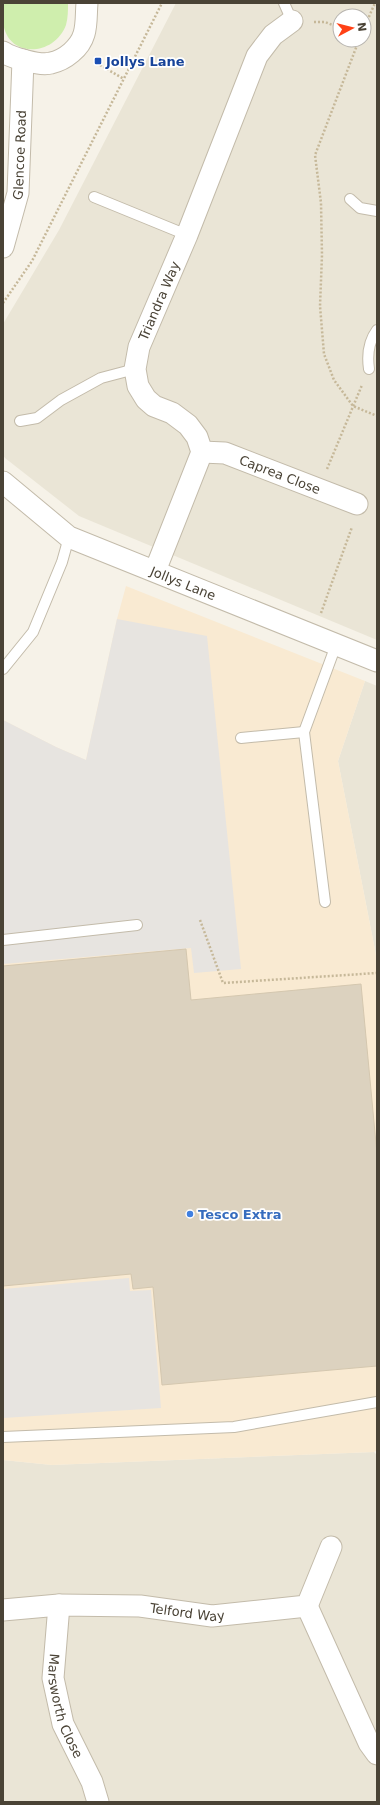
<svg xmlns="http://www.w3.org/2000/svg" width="380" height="1805" font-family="'DejaVu Sans',sans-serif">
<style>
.residential{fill:#eae5d6;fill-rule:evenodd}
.commercial{fill:#f9ead2}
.green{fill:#cfeead}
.parking{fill:#e7e4e0}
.building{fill:#dcd2bf;stroke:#d4c7af}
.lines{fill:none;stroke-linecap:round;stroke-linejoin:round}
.lane-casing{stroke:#c3bbaa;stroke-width:12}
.street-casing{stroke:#c3bbaa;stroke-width:23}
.path{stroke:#c6b899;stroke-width:2.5;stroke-dasharray:2 2;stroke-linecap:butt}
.lane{stroke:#fff;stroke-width:10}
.street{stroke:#fff;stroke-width:21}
.transit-dot{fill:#1a4fb4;stroke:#fff;stroke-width:1.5}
.shop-dot{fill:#3f7fe0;stroke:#fff;stroke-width:1.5}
.labels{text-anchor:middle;stroke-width:3.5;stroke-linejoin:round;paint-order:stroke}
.transit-label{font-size:13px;font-weight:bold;fill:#164399;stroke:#fff;text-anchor:start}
.street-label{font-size:13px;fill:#4a4336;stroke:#fff}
.shop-label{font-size:13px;font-weight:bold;fill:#366cbe;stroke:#fff;text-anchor:start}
</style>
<rect width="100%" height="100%" fill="#f6f2e8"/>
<g class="residential">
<path d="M 176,3 L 377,3 L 377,640 L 79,516 L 5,458 L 3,455 L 3,324 L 59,230 ZM 340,16 L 364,16 L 364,40 L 340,40 Z"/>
<polygon points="365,681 377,686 377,960 338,761"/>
<polygon points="374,1452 377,1455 377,1802 3,1802 3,1460 52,1465"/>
</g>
<polygon class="commercial" points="126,586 365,681 338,761 377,960 377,1450 374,1452 52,1465 3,1460 3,720 56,747 86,760 117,619"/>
<path class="green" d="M 4,3 L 68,3 C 68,10 68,18 66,25 C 53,59 3,58 3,18 C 3,13 2,8 4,3 Z"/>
<g class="parking">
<polygon points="117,619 207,636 241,969 194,973 191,948 3,964 3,720 56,747 86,760"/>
<polygon points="129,1278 130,1291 151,1290 161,1408 3,1418 3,1289"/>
</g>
<polygon class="building" points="186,949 191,1000 361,984 377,1154 377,1366 162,1385 153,1287 133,1289 131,1274 3,1286 3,966"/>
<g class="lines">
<g class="lane-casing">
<g id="lane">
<polyline points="284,3 292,21"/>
<polyline points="94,197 187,235"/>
<polyline points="350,199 360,208 377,211"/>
<path d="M 369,369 C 367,355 368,342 377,330"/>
<polyline points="20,421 37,418 61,400 101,378 135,369"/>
<polyline points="3,669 33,632 62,562 69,537"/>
<polyline points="241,738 304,732"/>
<polyline points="325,902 304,732 336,645"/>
<polyline points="3,940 137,925"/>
<polyline points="3,1437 234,1427 377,1402"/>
</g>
</g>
<g class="street-casing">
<g id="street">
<path d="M 3,52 C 12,58 40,66 51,63 C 65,60 80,48 84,34 C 87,24 86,13 87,3"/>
<path id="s1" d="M 3,247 L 18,193 L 23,60"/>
<path id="s2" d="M 202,452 L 225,453 L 357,504"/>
<path id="s3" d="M 3,482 L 69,537 L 377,661"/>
<path id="s4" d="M 155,571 L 202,452 L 197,437 L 188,425 L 172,413 L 154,406 L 146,399 L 138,386 L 135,369 L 139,347 L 187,235 L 257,56 L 273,35 L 292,21"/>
<path id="s5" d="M 59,1605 L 53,1678 L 63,1724 L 92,1782 L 98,1802"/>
<polyline points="307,1606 369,1743 377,1754"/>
<path id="s6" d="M 3,1610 L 59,1605 L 140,1606 L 212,1616 L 307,1606 L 331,1547"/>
</g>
</g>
<g class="path">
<polyline points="314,22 325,22 340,28"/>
<polyline points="364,28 375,3"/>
<polyline points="359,40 315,155 321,203 322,255 320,306 324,354 334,380 353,406 377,416"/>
<polyline points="100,65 124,79"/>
<polyline points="3,303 32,261 162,3"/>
<polyline points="327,469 362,385"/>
<polyline points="321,613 352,527"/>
<polyline points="200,920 223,983 377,973"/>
</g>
<use href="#lane" class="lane"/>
<use href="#street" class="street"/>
</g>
<rect class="transit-dot" x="94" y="57" width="8" height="8" rx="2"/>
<circle class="shop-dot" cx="190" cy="1214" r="4"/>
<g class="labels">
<g class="transit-label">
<text x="106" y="66">Jollys Lane</text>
</g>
<g class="street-label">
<text dy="5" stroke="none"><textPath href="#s1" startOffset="94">Glencoe Road</textPath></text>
<text dy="5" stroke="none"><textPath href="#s4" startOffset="314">Triandra Way</textPath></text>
<text dy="5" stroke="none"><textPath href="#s2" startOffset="82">Caprea Close</textPath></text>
<text dy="5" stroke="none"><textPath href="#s3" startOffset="209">Jollys Lane</textPath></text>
<text dy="5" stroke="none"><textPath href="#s6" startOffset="185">Telford Way</textPath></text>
<text dy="5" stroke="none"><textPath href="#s5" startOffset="103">Marsworth Close</textPath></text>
</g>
<g class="shop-label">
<text x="198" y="1219">Tesco Extra</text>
</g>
</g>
<rect width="380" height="1805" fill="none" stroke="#4a4336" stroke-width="8"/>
<g transform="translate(352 28) rotate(83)"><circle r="19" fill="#ffffff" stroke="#b7b4af"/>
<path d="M0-3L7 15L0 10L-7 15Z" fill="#ff4116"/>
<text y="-6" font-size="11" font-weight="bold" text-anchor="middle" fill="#4a4336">N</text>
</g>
</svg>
